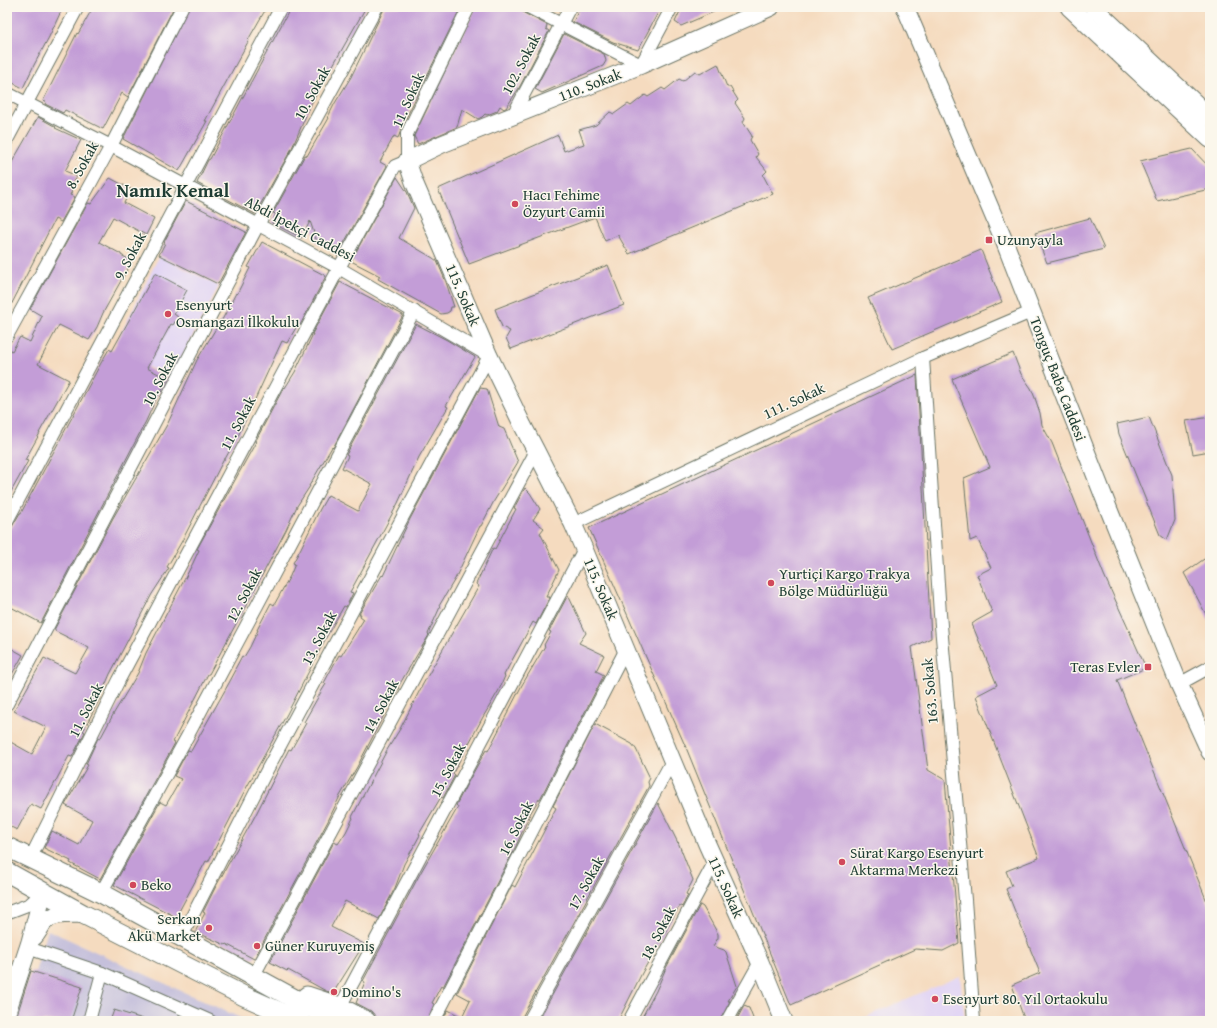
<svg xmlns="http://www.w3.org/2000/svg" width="1217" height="1028" font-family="'Gentium Book Plus',serif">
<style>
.built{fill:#e1d4f4}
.industrial{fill:#c5c0db}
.building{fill:#c39dd7}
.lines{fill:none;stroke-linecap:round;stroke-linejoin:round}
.street-casing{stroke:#6a7465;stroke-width:14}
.secondary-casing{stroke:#6a7465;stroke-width:19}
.primary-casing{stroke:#6a7465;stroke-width:21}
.street{stroke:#fff;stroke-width:12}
.secondary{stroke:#fff;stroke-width:17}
.primary{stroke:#fff;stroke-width:19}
.poi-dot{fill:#d1495b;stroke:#fbf7ec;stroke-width:1.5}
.labels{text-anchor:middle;stroke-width:3;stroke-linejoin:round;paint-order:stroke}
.street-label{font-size:15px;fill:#1f3d34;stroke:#fbf7ec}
.poi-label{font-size:15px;fill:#1f3d34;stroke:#fbf7ec;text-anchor:start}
.district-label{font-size:19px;font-weight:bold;fill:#1f3d34;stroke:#fbf7ec}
</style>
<rect width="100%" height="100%" fill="#fbf7ec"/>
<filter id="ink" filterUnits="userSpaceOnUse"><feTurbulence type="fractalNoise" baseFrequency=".025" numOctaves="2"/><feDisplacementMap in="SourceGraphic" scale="8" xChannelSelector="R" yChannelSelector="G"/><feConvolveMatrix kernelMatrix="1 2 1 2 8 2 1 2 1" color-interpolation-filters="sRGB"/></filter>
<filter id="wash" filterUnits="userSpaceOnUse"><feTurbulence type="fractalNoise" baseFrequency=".012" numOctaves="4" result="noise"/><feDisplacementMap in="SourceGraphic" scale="16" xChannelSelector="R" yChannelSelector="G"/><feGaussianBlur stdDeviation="0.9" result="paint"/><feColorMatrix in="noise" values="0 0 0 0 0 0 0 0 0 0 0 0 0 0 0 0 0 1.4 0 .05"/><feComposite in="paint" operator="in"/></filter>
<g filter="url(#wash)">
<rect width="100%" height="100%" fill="#f5dbbf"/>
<g class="built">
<polygon points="159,256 219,286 171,378 113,350"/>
<polygon points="960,976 965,1021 856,1021"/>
</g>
<polygon class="industrial" points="48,930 247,1021 20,1021"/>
<g id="blocks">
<g class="building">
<polygon points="7,7 63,7 49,37 34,65 23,88 7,80"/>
<polygon points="98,7 174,7 128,97 122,93 103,129 65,110 63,113 45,104 46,102 43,101 77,33 78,34 92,9 96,11"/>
<polygon points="189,7 267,7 248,40 249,40 205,121 207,121 179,171 123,139"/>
<polygon points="291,7 366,7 311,104 292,148 255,214 197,183 208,160 210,159"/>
<polygon points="385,7 461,7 405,120 398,138 394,136 380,162 387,166 339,252 336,252 317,242 310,221 302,238 272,223 276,214 273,213 305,155 307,156 329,118 328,117 335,103 351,77"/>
<polygon points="476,7 521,7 522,11 524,13 547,25 546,29 549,31 519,88 506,108 504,109 500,106 497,111 487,115 485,114 482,117 478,119 462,109 457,127 418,144 414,136"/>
<polygon points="580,7 661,7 638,50 613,42 573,22"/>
<polygon points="682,7 725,7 681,26 675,22"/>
<polygon points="564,34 604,54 606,61 603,66 542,93 535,89"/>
<polygon points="718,64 727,87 730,87 738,100 735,103 745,118 743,122 752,136 750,140 758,154 756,157 767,171 763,175 773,194 629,254 618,235 605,241 595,217 469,264 438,189 558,135 564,151 584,144 579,130 596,125 610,112 614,114 628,104 631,106 645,95 648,97 662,88 665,90 679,79 683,81 695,71 700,74"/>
<polygon points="38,117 56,127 55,128 81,140 65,171 77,176 70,190 72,191 70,195 75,197 61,222 55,219 7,313 7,171"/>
<polygon points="1192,149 1210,168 1210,189 1157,201 1140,161"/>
<polygon points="397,177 407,192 414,208 399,238 433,258 437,261 446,282 454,307 451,307 450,311 447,313 441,314 378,279 380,276 351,261"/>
<polygon points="110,178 131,189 124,203 154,219 146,235 113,217 99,242 121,254 121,255 132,261 103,313 97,327 89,340 59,325 38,364 69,380 39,433 40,433 25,460 28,461 7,499 7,348 12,351 20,337 30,342 42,316 30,309 88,203 91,204"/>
<polygon points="186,201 246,232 218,284 159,255 165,243 164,242"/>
<polygon points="1090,218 1104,249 1047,263 1035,233"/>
<polygon points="262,242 326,276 299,327 297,326 287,343 282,341 239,434 225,459 224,459 182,541 167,567 169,568 152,594 110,674 98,702 83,731 85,732 72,757 69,756 41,809 31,804 17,830 7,825 7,740 32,754 46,727 14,711 44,658 75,673 89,648 55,631 56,630 54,630 113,518 168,423 197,360 221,320 222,320 236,293 237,294 250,268 248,267"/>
<polygon points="981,250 1002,302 892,349 868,298"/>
<polygon points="608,265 624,305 511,349 506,338 510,331 502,327 495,309"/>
<polygon points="155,273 187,290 174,314 178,317 173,325 171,324 147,368 168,379 161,392 159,392 146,421 41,623 7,605 7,528 11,528 13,525 20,513 21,513 101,363 109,349 112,351"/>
<polygon points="340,282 403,315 402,317 333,448 332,447 309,486 310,486 297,506 286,530 257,585 209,674 208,674 173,742 175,743 100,879 70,863 71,861 44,848 52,831 79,845 92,820 65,805 88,765 86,764 98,738 100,739 114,713 138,673 146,653 193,563 199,550 197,549 256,442 255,442 284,387 285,388 295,372 313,334 312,334"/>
<polygon points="416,324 447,340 475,357 446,406 448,407 419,457 398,503 355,583 350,592 353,593 346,607 344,606 329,632 287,714 243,794 208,862 206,861 176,917 114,885 160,802 166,805 181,779 174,776 188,750 191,751 229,683 236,670 235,669 242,656 244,657 250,647 258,630 257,630 271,603 274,605 290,576 295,564 293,563 301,548 320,509 328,495 358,511 363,501 372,484 342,468 348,456 346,455"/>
<polygon points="1013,353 1021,374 1031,388 1035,398 1040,413 1042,425 1052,443 1104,575 1146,668 1117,680 1210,909 1210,1021 1025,1021 1012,985 1040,973 1006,889 1012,886 1006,871 1039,858 976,696 997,685 972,624 976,621 992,612 977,575 991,568 977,538 970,541 964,478 990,467 952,379"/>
<polygon points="917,375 931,638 912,647 928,770 945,780 959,943 943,951 915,949 791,1005 687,750 589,528"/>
<polygon points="480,388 487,389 499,427 504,429 518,462 494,501 481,526 480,526 455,579 439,606 440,607 428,634 429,635 405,675 398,687 399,688 383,714 384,715 357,767 340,796 328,821 254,959 226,944 225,945 196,932 195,932 205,913 203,912 215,888 255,816 289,749 291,750 306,723 304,722 321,692 326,684 324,683 339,655 341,656 364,619 360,616 361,614 359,614 382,575 383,576 410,519"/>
<polygon points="1149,417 1172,475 1175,520 1167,540 1160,535 1119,434 1117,424"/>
<polygon points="1210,417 1210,451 1193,454 1186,421"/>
<polygon points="525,488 530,493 540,509 533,520 544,528 540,533 559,570 546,597 550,597 536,624 533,622 504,675 505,676 499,690 483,717 453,773 455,775 443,798 441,797 419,834 420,835 404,864 395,888 379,919 345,901 331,927 364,944 333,993 326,991 288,970 287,971 270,962 334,842 338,844 346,832 353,818 352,817 387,750 400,729 423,684 479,586 476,584 493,548 495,549 516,509 514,508"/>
<polygon points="1210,555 1210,622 1184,573"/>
<polygon points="568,595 586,633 579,643 604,655 596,671 604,675 540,799 539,799 530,814 516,846 443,987 441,986 432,1003 434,1004 427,1021 383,1021 376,1017 371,1011 356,1003 365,982 363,981 421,872 458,807 456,805 468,782 486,750 488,751 522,685 545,646 544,645 551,632 549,631"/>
<polygon points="7,646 23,655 7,683"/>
<polygon points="595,724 632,744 636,749 650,778 648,782 649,786 522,1017 522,1021 442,1021 448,1010 462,1017 470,1000 457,993 512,885 515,887 556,808 553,806"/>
<polygon points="658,803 678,843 678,842 693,880 686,894 688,895 682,907 681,906 679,907 642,973 618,1021 538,1021"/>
<polygon points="700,905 703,907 718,934 718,938 713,946 724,950 726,952 737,986 728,1001 730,1001 720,1021 640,1021 656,991 666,968"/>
<polygon points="31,971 82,987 71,1021 15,1021"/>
<polygon points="744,1006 749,1008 754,1021 736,1021"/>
<polygon points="114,1010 143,1019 143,1021 110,1021"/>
</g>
</g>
</g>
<g filter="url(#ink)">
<use href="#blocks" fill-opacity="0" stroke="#6a7465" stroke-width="1"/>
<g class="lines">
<g class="street-casing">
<g id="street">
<polyline points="528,7 641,65 672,7"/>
<polyline points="7,93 111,146 339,268 489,356 267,770 181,938"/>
<polyline points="513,115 570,7"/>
<polyline points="7,140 78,7"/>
<polyline points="7,336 111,146 182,7"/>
<polyline points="923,358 940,614 965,900 974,1021"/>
<polyline points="7,521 281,7"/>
<polyline points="573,524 923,358 1031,312"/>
<polyline points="1179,684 1210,667"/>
<polyline points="7,704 258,225 377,7"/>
<polyline points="30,859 119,680 339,268 395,166 407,161 407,134 469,7"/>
<polyline points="101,893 187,737 414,311"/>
<polyline points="7,911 9,912 30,904 43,892"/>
<polyline points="28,948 102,973 210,1021"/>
<polyline points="253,977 536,451"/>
<polyline points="340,1007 584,549"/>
<polyline points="89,1021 102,973"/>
<polyline points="434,1021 626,649"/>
<polyline points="529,1021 672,761"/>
<polyline points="629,1021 715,861"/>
<polyline points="727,1021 760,962"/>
</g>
</g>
<g class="secondary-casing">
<g id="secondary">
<polyline points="771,7 641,65 442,144 407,161 414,182 489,356 523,426 536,451 573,524 584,549 707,844 760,962 784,1021"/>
<polyline points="905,7 1005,243 1109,510 1179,684 1210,752"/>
<polyline points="1069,7 1210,139"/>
<polyline points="1093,7 1210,117"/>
<path d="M 34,937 C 39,932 41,925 45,921 C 55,912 70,915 83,914"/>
<polyline points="7,1012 30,942 43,892"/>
</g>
</g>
<g class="primary-casing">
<g id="primary">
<polyline points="7,847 101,893 335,1021"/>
<polyline points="7,872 83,914 244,996 300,1021"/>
<polyline points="307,996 340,1007 366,1021"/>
</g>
</g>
<use href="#street" class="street"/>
<use href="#secondary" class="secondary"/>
<use href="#primary" class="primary"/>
</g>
</g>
<g class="poi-dot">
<circle cx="515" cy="204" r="4"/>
<rect x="985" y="236" width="8" height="8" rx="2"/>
<circle cx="168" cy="314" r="4"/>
<circle cx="771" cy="583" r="4"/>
<rect x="1144" y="663" width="8" height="8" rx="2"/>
<circle cx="842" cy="862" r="4"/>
<circle cx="133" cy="885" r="4"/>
<circle cx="209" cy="928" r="4"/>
<circle cx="257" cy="946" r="4"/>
<circle cx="334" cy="992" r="4"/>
<circle cx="935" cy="999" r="4"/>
</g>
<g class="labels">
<g class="street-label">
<text transform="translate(521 64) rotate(-62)" y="5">102. Sokak</text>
<text transform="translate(590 85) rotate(-21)" y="5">110. Sokak</text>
<text transform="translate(312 93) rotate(-61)" y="5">10. Sokak</text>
<text transform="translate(408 100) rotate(-66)" y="5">11. Sokak</text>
<text transform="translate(82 165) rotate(-61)" y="5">8. Sokak</text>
<text transform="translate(300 229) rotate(28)" y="5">Abdi İpekçi Caddesi</text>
<text transform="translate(130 256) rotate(-62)" y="5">9. Sokak</text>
<text transform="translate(463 295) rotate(67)" y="5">115. Sokak</text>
<text transform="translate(160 379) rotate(-62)" y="5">10. Sokak</text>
<text transform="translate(1058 379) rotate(69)" y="5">Tonguç Baba Caddesi</text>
<text transform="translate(794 401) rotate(-25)" y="5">111. Sokak</text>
<text transform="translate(238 423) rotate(-62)" y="5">11. Sokak</text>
<text transform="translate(601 589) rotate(67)" y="5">115. Sokak</text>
<text transform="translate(244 595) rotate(-62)" y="5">12. Sokak</text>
<text transform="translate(319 638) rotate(-62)" y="5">13. Sokak</text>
<text transform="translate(930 691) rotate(-95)" y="5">163. Sokak</text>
<text transform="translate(381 706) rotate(-62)" y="5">14. Sokak</text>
<text transform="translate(86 710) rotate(-63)" y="5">11. Sokak</text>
<text transform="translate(448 770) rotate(-62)" y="5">15. Sokak</text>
<text transform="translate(516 828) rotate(-63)" y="5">16. Sokak</text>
<text transform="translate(586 883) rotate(-61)" y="5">17. Sokak</text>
<text transform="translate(726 887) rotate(66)" y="5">115. Sokak</text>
<text transform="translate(658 933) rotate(-62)" y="5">18. Sokak</text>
</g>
<g class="poi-label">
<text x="523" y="200">Hacı Fehime<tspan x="523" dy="17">Özyurt Camii</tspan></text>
<text x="997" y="245">Uzunyayla</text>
<text x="176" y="310">Esenyurt<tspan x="176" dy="17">Osmangazi İlkokulu</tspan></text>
<text x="779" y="579">Yurtiçi Kargo Trakya<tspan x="779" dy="17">Bölge Müdürlüğü</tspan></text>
<text x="1140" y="672" text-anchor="end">Teras Evler</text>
<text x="850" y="858">Sürat Kargo Esenyurt<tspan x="850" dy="17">Aktarma Merkezi</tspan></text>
<text x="141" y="890">Beko</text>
<text x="201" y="924" text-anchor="end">Serkan<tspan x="201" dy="17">Akü Market</tspan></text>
<text x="265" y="951">Güner Kuruyemiş</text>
<text x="342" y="997">Domino's</text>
<text x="943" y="1004">Esenyurt 80. Yıl Ortaokulu</text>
</g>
<g class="district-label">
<text x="173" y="197">Namık Kemal</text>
</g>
</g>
<rect width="1217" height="1028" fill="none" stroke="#fbf7ec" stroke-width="24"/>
</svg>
